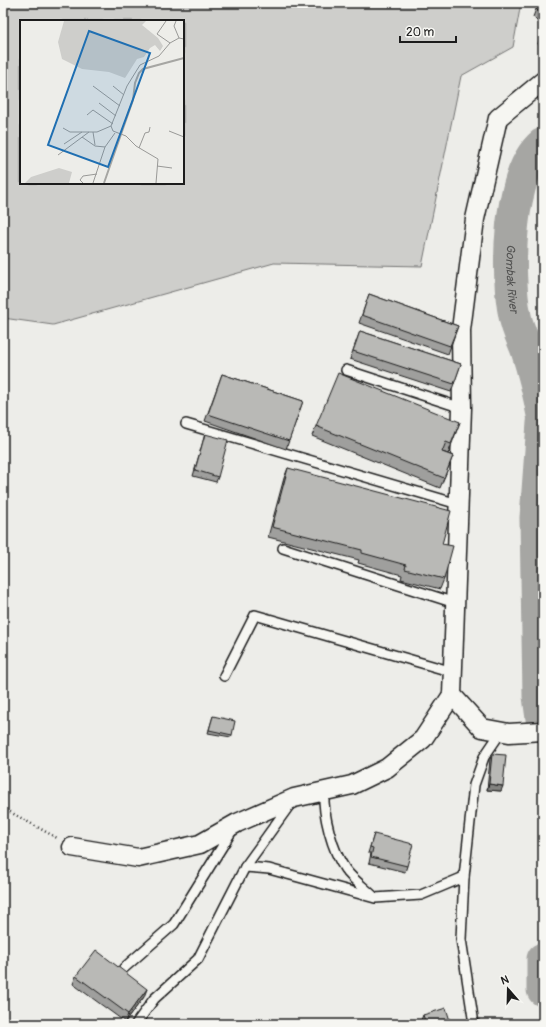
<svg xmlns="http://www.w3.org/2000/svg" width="546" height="1027" font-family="Pangolin,sans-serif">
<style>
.green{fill:#cececb;stroke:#757574;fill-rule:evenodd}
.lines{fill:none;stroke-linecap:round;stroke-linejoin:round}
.river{stroke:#a6a6a3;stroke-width:33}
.lane-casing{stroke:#1c1c1c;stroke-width:12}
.street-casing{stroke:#1c1c1c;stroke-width:21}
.path{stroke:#1c1c1c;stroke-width:2.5;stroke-dasharray:1 3;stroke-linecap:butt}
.lane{stroke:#f6f6f2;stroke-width:9}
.street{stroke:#f6f6f2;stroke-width:18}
.wall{fill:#9f9f9d;stroke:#1c1c1c}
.shaded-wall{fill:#82827f;stroke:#1c1c1c}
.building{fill:#b9b9b6;stroke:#1c1c1c}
.labels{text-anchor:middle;stroke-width:4;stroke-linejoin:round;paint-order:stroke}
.water-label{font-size:12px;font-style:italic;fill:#535352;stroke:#f6f6f2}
.inset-river{fill:none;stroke:#a6a6a3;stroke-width:2}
.inset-road{fill:none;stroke:#999997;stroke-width:1}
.view{fill:#1f6fb2;fill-opacity:0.15;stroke:#1f6fb2;stroke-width:2}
.inset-edge{fill:none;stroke:#1c1c1c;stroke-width:2}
</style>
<rect width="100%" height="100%" fill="#edede9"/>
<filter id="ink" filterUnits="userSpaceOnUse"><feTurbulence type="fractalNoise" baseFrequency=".025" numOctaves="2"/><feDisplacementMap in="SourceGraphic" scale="8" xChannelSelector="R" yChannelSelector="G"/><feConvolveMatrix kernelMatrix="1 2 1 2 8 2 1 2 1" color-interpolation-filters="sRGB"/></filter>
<g filter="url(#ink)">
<path class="green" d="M 3,3 L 521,3 L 513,47 L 461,76 L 422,266 L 274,263 L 53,325 L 3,318 ZM 21,21 L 183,21 L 183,183 L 21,183 Z"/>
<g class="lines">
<g class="river">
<path id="s1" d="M 543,144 C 508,172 506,275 515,316 C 517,328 523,339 527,350 C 534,372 539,393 543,415"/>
<polyline points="543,423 536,518 539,696 543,726"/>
<polyline points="543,959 543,990"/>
</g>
<g class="lane-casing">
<g id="lane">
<polyline points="346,370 462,408"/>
<polyline points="186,424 458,504"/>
<polyline points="283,548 455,603"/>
<polyline points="224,676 255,615 453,672"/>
<path d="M 324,793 C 323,815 332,850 345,869 C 352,879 365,888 374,897"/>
<polyline points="245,867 269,869 375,898 421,895 464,877"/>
<polyline points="124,968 174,924 233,829"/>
<polyline points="136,1024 154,999 198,959 245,867 291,803"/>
<polyline points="474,1024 461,939 464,877 474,785 484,757 501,732"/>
</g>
</g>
<g class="street-casing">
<g id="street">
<polyline points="543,81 498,118 475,219 461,330 462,408 452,695 482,728 509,733 543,731"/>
<polyline points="72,847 138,858 200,844 237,823 294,798 352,785 387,768 423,739 452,695"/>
</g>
</g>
<polyline class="path" points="3,808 57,838"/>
<use href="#lane" class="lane"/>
<use href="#street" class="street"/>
</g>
<g class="wall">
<polygon points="543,3 543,27 533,17 536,9"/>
<polygon points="543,34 543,49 538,44 541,36"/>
<polygon points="369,294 458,326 448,354 359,323"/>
<polygon points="360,331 461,364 451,392 350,359"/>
<polygon points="222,374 303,401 286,449 205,421"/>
<polygon points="460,422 448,454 442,452 453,456 440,488 312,436 316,426"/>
<polygon points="205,434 218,477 216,482 193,476"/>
<polygon points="288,468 442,544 444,579 440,589 401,579 402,575 358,563 359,560 268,537 284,478"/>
<polygon points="213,716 232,735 231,737 208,733"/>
<polygon points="492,754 501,791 487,790 490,759"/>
<polygon points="374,834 407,866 405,872 369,863 371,853 368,853"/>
<polygon points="76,976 144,997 125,1022 73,984"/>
<polygon points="423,1015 451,1024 423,1024 421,1020"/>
</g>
<g class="shaded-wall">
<polygon points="489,784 503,786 501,791 487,790"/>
<polygon points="147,989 144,997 125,1022 128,1014"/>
</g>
<g class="building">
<polygon points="542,3 543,3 543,16 536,9"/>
<polygon points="369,294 458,326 450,346 362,315"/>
<polygon points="360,331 461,364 454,384 353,351"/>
<polygon points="338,373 460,422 451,444 446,442 442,452 453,456 444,478 316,426"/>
<polygon points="222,374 303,401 289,441 208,414"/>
<polygon points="205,434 228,440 218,477 195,470"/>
<polygon points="288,468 451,511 442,544 453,546 444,579 405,569 406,565 362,553 362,550 272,527"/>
<polygon points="213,716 235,721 232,735 209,730"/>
<polygon points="492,754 506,755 503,786 489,784"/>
<polygon points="374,834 413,844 407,866 371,857 373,848 370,847"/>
<polygon points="96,950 147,989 128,1014 76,976"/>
<polygon points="446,1008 451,1024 426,1024 423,1015"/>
<rect x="159" y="1021" width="17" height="3"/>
</g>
</g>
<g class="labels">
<g class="water-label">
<text dy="4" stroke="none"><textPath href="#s1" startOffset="142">Gombak River</textPath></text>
</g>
</g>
<g transform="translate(20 20)">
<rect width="164" height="164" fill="#edede9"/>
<path d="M 44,1 L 126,1 L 122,5 L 138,18 L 143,26 L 140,31 L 135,25 L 130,28 L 124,37 L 117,39 L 105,58 L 89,52 L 62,49 L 42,39 L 38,22 ZM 39,148 L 52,152 L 49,163 L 5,163 L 11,157 Z" fill="#cececb"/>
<path class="inset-river" d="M 84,163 L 113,80 L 115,63 L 119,53 L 123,49 L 164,38"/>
<path class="inset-road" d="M 146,1 L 137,14 L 150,23M 156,1 L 154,6 L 159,18M 73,66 L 100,86M 93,66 L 104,75M 79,83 L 96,96M 67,95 L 73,90 L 93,104M 43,108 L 50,112 L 77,112 L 91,106M 149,111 L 164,117M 73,112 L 75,125M 62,117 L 75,126 L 85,127M 44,124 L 62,112M 119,128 L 125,113 L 129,112 L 130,107M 38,135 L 69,112M 137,146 L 152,148M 63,163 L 60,160 L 63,156 L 77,154M 73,163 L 85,127 L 95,113M 136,163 L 138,139 L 116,126 L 106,116 L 93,111 L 91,106 L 107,66 L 120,45 L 139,36 L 150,23 L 159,18 L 164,19"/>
<path class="view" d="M 69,11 L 130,33 L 88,147 L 28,125 Z"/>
<rect width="164" height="164" class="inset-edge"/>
</g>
<rect width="546" height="1027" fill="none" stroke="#f6f6f2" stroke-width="16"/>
<rect x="8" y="8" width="530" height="1011" fill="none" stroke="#1c1c1c" stroke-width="1.5" filter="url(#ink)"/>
<g transform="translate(508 989) rotate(340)" stroke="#f6f6f2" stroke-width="3" paint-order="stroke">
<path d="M0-3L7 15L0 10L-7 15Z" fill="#1c1c1c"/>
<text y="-6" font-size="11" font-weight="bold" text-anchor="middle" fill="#1c1c1c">N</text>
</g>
<path d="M400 36v6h56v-6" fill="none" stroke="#1c1c1c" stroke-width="2"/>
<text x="406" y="36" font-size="12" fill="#1c1c1c" stroke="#f6f6f2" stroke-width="3" paint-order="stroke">20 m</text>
</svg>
